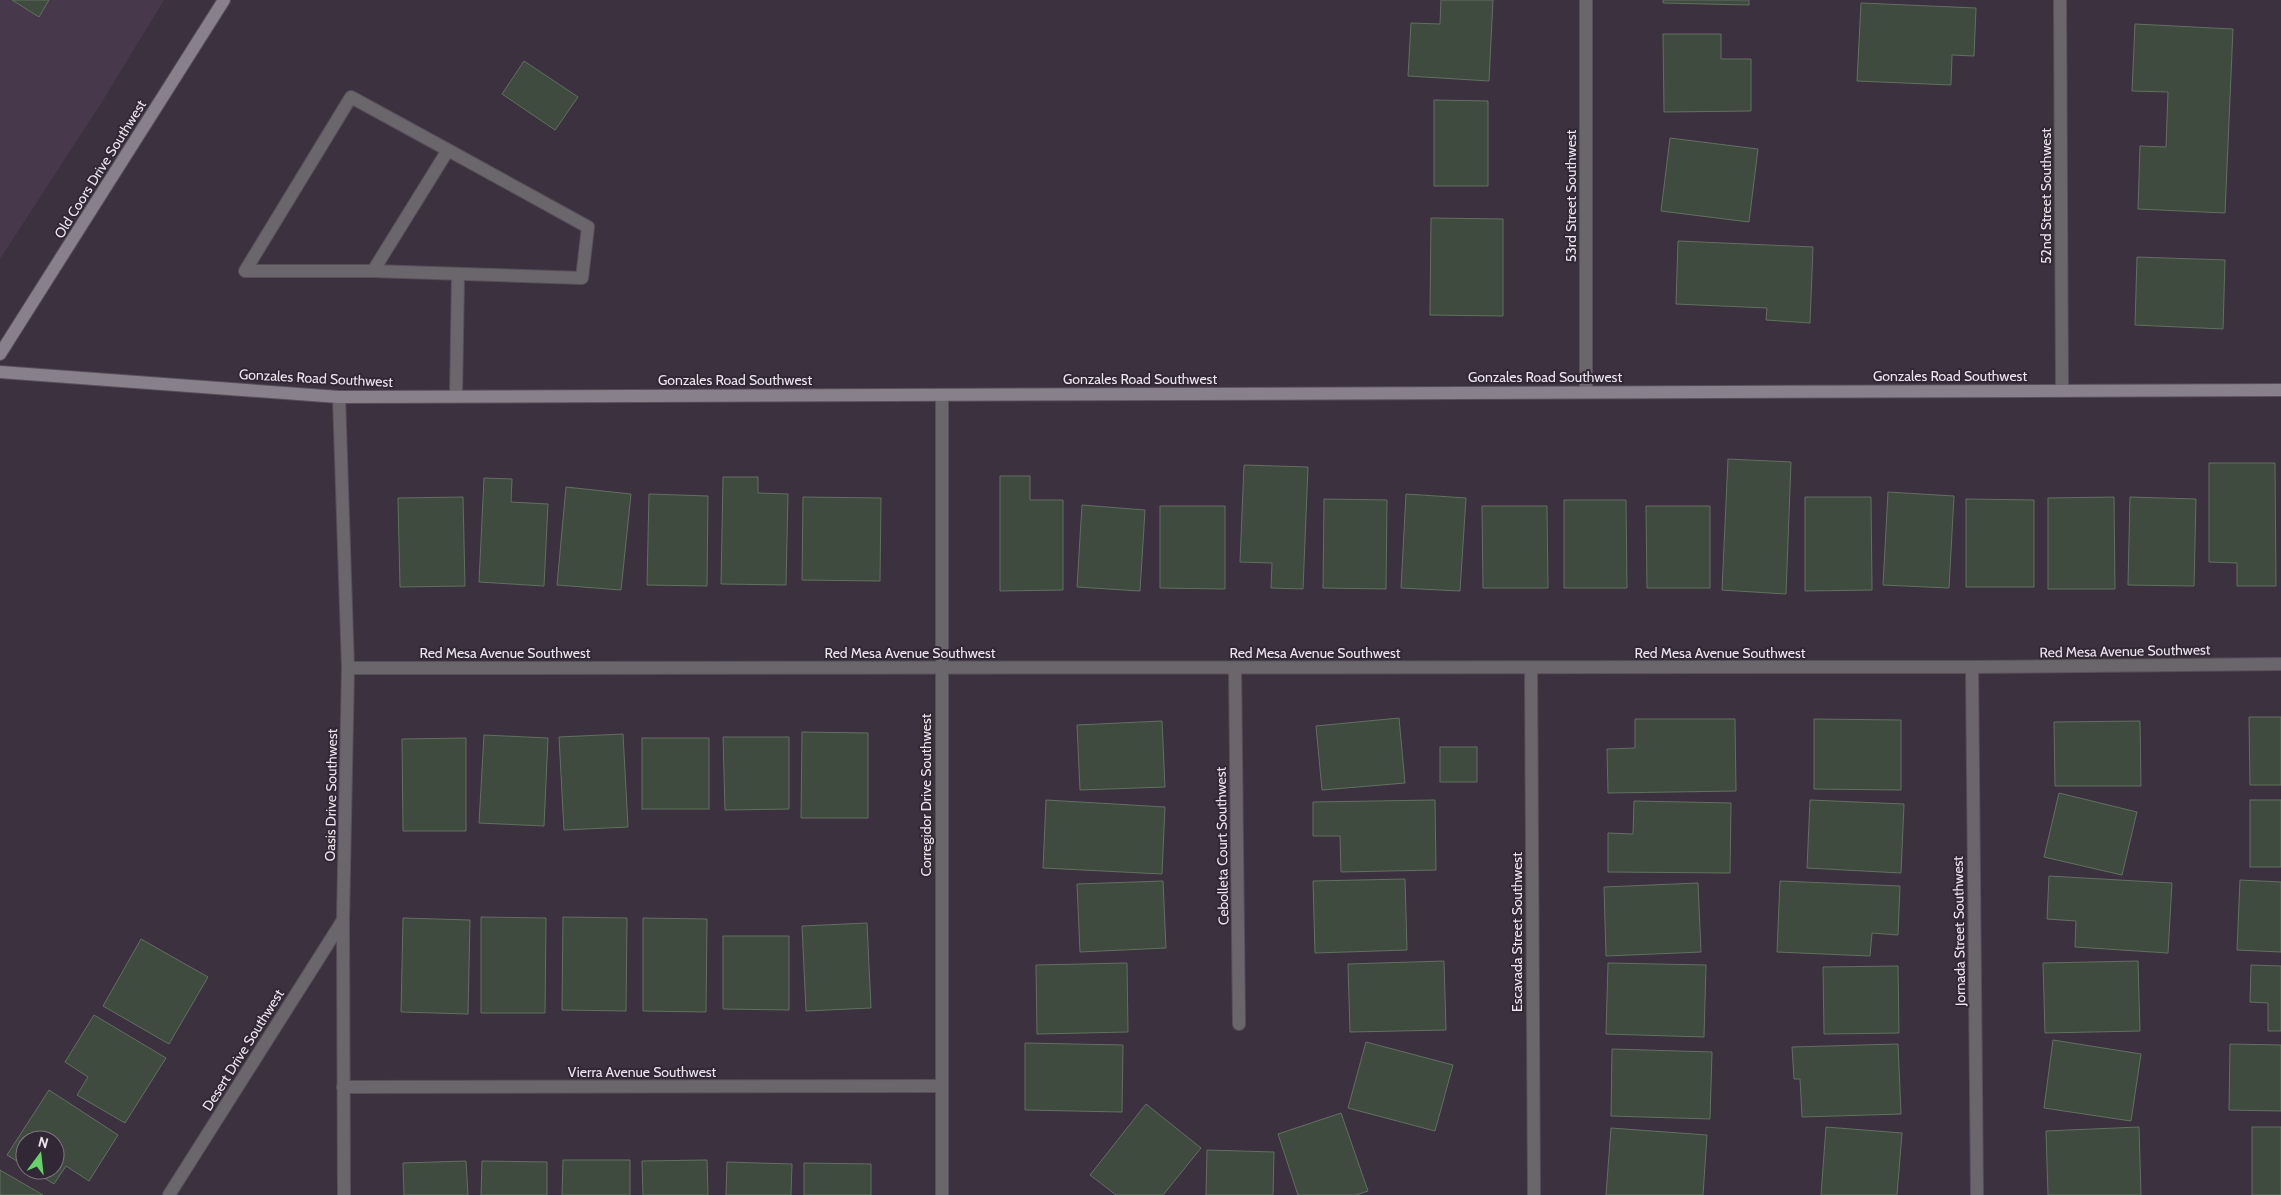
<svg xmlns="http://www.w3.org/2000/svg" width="2281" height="1195" font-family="Cabin,sans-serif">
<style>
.built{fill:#47394b}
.building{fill:#3e4b3e;stroke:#626f61}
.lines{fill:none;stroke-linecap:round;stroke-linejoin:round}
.lane-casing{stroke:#584f5b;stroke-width:14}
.street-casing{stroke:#584f5b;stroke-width:14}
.secondary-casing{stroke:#584f5b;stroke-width:14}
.lane{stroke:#6b666c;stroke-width:12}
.street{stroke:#6b666c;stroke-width:12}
.secondary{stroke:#88808a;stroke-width:12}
.labels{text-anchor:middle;stroke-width:4;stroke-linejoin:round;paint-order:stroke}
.street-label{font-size:14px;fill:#ebe5ed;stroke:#322835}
</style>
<rect width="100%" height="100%" fill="#3c323f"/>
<polygon class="built" points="0,0 164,0 103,100 0,259"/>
<g class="building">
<polygon points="12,0 49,0 39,17"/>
<polygon points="1441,0 1493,0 1489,81 1408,76 1411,23 1440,24"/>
<polygon points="1663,0 1749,0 1749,5 1663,3"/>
<polygon points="1861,3 1976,8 1974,56 1952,55 1951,85 1857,81"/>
<polygon points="2135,24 2233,29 2225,213 2138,209 2140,146 2166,147 2168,92 2132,91"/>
<polygon points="1663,34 1721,34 1721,59 1751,59 1751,111 1664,112"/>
<polygon points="524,61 578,97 555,130 502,94"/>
<polygon points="1434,100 1488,101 1488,186 1434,186"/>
<polygon points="1670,138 1758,149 1749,222 1661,211"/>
<polygon points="1431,218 1503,219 1503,316 1430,315"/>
<polygon points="1678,241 1813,247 1810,323 1766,320 1767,308 1676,304"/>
<polygon points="2137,257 2225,260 2223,329 2135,325"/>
<polygon points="1728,459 1791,462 1786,594 1722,590"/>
<polygon points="2209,463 2275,463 2276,586 2237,586 2237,563 2209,562"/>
<polygon points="1244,465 1308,467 1303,589 1271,588 1272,563 1240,562"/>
<polygon points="1000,476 1030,476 1030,500 1063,500 1063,590 1000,591"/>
<polygon points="723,477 758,477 758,493 788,494 786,585 721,584"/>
<polygon points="484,478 512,479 511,502 548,504 544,586 479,582"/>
<polygon points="566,487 631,494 621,590 557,585"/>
<polygon points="1888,492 1954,496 1949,588 1883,585"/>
<polygon points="649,494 708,496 707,586 647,585"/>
<polygon points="1406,494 1466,498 1460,591 1401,588"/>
<polygon points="463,497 465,586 400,587 398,498"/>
<polygon points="803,497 881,498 880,581 802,580"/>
<polygon points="1805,497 1871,497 1872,590 1805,591"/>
<polygon points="2114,497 2115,589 2048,589 2048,498"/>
<polygon points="2130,497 2196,499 2194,586 2128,585"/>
<polygon points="1324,499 1387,500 1386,589 1323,588"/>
<polygon points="1966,499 2034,500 2034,587 1966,587"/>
<polygon points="1564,500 1626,500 1627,588 1564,588"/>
<polygon points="1082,505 1145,510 1140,591 1077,587"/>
<polygon points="1160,506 1225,506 1225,589 1160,588"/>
<polygon points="1482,506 1547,506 1548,588 1483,588"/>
<polygon points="1646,506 1710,506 1710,588 1647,588"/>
<polygon points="2249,717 2281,717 2281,785 2250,785"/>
<polygon points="1399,718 1405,783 1322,790 1316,726"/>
<polygon points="1635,719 1735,719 1736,791 1608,793 1607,749 1635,748"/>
<polygon points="1814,719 1901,720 1901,790 1814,789"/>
<polygon points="1162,721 1165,787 1080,790 1077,725"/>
<polygon points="2140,721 2141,786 2055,786 2054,722"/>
<polygon points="802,732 868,733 868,818 801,818"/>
<polygon points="623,734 628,827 564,830 559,737"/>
<polygon points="484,735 548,738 544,826 479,823"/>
<polygon points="723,737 789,737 789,809 725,810"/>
<polygon points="466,738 466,831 403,831 402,739"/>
<rect x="642" y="738" width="67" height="71"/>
<rect x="1440" y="747" width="37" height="35"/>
<polygon points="2059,793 2137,812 2122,875 2044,857"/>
<polygon points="1046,800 1165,807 1162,874 1043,868"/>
<polygon points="1435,800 1436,870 1341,872 1340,836 1313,836 1313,802"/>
<polygon points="1810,800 1904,804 1901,873 1807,868"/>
<rect x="2250" y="800" width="31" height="67"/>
<polygon points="1634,801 1731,803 1730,873 1608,872 1608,833 1633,834"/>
<polygon points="2049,876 2172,883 2168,953 2075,947 2076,921 2047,919"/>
<polygon points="1405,879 1407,950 1315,953 1313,881"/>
<polygon points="2240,880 2281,882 2281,952 2237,950"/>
<polygon points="1163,881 1166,948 1080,952 1077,884"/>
<polygon points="1780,881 1900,886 1898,935 1872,933 1870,956 1777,952"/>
<polygon points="1698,883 1701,952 1606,956 1604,887"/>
<polygon points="481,917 546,918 545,1013 481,1013"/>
<polygon points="563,917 627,918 626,1011 562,1010"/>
<polygon points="403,918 470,920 468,1014 401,1012"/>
<polygon points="643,918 707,919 706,1012 643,1011"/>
<polygon points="867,923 871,1008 806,1011 802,926"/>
<polygon points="723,936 789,936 789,1010 723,1009"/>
<polygon points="141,939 208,977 169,1044 103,1006"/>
<polygon points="1444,961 1446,1030 1350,1032 1348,964"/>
<polygon points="2138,961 2140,1031 2045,1033 2043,963"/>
<polygon points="1127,963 1128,1032 1037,1034 1036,965"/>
<polygon points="1608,963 1706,965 1704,1037 1606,1034"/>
<polygon points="2251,965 2281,966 2281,1031 2268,1031 2268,1003 2250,1002"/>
<polygon points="1898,966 1899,1033 1824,1034 1823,967"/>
<polygon points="94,1015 166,1058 125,1123 77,1095 88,1077 65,1062"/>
<polygon points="2053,1040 2141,1054 2131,1121 2044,1108"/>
<polygon points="1366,1042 1453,1065 1435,1131 1348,1108"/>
<polygon points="1025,1043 1123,1045 1122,1112 1025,1110"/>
<polygon points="1898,1044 1901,1114 1802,1117 1800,1079 1794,1079 1792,1047"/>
<polygon points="2230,1044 2281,1045 2281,1111 2229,1110"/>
<polygon points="1612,1049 1712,1052 1710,1119 1611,1116"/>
<polygon points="49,1090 118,1135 89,1181 66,1166 54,1184 31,1170 55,1170 55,1140 25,1140 25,1166 7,1155"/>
<polygon points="1146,1104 1201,1148 1163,1195 1116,1195 1090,1175"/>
<polygon points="1341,1113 1368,1191 1356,1195 1298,1195 1278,1134"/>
<polygon points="1826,1127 1902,1133 1897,1195 1821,1195"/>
<polygon points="2139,1127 2141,1195 2048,1195 2046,1131"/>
<rect x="2252" y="1127" width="29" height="68"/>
<polygon points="1611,1128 1707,1135 1703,1195 1606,1195"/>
<polygon points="1207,1150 1274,1152 1273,1195 1206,1195"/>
<polygon points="563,1160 630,1160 630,1195 562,1195"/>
<polygon points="707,1160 708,1195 643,1195 642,1161"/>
<polygon points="466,1161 468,1195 404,1195 403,1163"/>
<polygon points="482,1161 547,1162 547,1195 481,1195"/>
<polygon points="727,1162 792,1164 791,1195 726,1195"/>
<polygon points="804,1163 871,1164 871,1195 804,1195"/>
<polygon points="0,1170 43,1195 0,1195"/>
</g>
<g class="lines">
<g class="lane-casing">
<g id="lane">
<polyline points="373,271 448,150 351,97 245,271 373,271 582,278 588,227 448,150"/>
<polyline points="456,396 458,275"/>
</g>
</g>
<g class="street-casing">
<g id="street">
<polyline points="1586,0 1586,392"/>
<polyline points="2060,0 2062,391"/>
<polyline points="339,397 348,668 343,920 344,1195"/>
<polyline points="1972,667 1977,1195"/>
<polyline points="348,668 1972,667 2281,664"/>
<polyline points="1235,668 1239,1024"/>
<polyline points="1531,668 1534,1195"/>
<polyline points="343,1087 940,1086"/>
<polyline points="169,1195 343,920"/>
<polyline points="942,1195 942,395"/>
</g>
</g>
<g class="secondary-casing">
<g id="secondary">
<polyline points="0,354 224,0"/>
<polyline points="0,372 339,397 2281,390"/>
</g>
</g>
<use href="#lane" class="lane"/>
<use href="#street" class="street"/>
<use href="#secondary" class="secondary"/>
</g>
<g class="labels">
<g class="street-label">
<text transform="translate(100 169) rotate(-58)" y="5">Old Coors Drive Southwest</text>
<text transform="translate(1571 196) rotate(-90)" y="5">53rd Street Southwest</text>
<text transform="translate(2046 196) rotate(-90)" y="5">52nd Street Southwest</text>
<text x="1950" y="381">Gonzales Road Southwest</text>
<text x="1545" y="382">Gonzales Road Southwest</text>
<text transform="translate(316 378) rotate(3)" y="5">Gonzales Road Southwest</text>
<text x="1140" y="384">Gonzales Road Southwest</text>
<text x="735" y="385">Gonzales Road Southwest</text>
<text transform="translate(2125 651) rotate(-1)" y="5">Red Mesa Avenue Southwest</text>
<text x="505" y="658">Red Mesa Avenue Southwest</text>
<text x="910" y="658">Red Mesa Avenue Southwest</text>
<text x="1315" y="658">Red Mesa Avenue Southwest</text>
<text x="1720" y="658">Red Mesa Avenue Southwest</text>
<text transform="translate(331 795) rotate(-89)" y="5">Oasis Drive Southwest</text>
<text transform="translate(926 795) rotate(-90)" y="5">Corregidor Drive Southwest</text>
<text transform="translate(1222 846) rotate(-91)" y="5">Cebolleta Court Southwest</text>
<text transform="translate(1959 931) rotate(-91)" y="5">Jornada Street Southwest</text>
<text transform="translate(1517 932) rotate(-90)" y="5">Escavada Street Southwest</text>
<text transform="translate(243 1050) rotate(-58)" y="5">Desert Drive Southwest</text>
<text x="642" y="1077">Vierra Avenue Southwest</text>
</g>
</g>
<g transform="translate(40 1155) rotate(15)"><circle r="24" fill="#322835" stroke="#7c747f"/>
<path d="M0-4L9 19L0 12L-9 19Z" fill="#64d468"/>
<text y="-8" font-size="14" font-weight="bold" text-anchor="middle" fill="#ebe5ed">N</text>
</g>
</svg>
